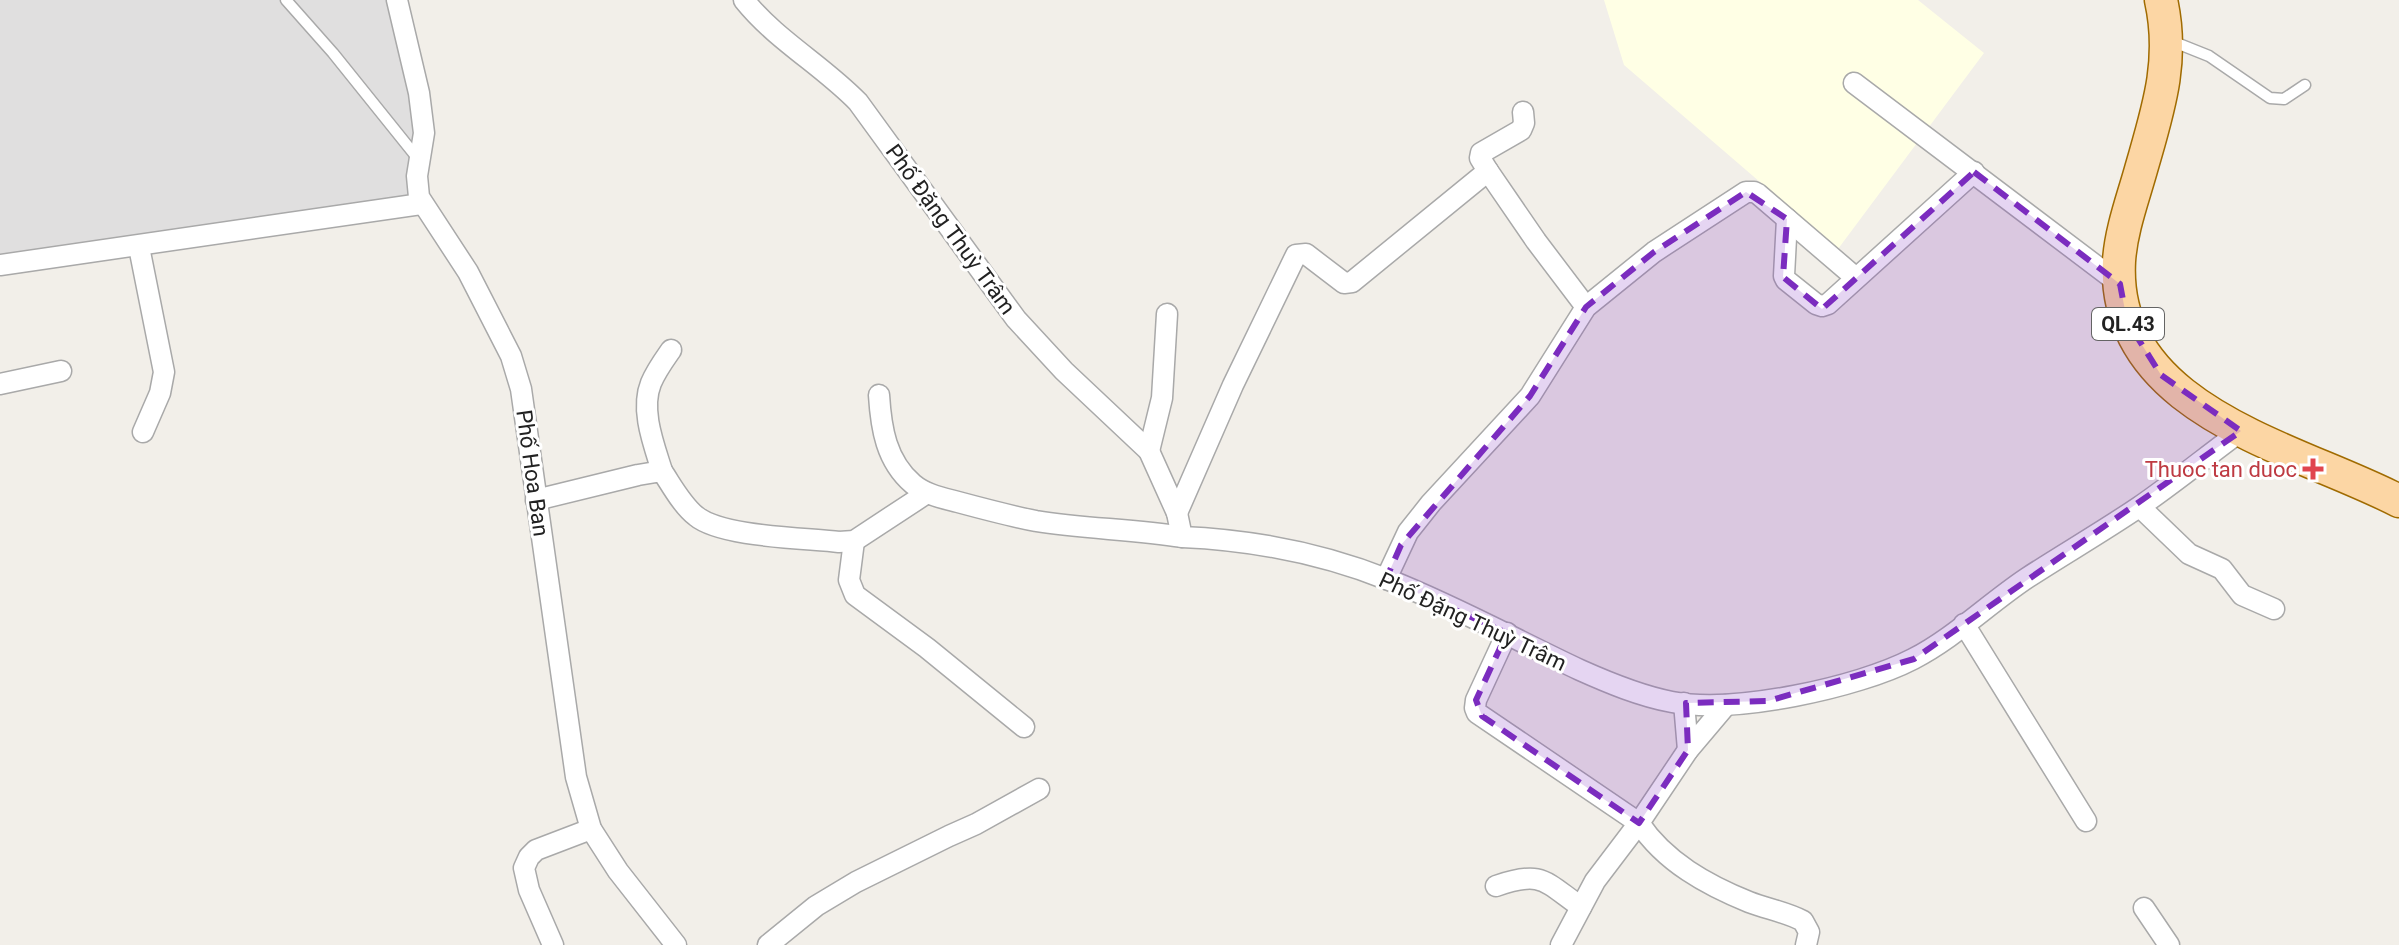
<svg xmlns="http://www.w3.org/2000/svg" width="2399" height="945" font-family="Roboto,sans-serif">
<style>
.residential{fill:#e0dfdf}
.education{fill:#ffffe5}
.lines{fill:none;stroke-linecap:round;stroke-linejoin:round}
.lane-casing{stroke:#a9a9a9;stroke-width:13}
.street-casing{stroke:#a9a9a9;stroke-width:23}
.primary-casing{stroke:#a06b00;stroke-width:35}
.lane{stroke:#fff;stroke-width:10}
.street{stroke:#fff;stroke-width:20}
.primary{stroke:#fcd6a4;stroke-width:32}
.marked{fill:#7b2cbf;fill-opacity:0.2;stroke:#7b2cbf;stroke-width:6;stroke-dasharray:16 10;stroke-linejoin:round}
.health-dot{fill:#e0444e;stroke:#fff;stroke-width:3}
.labels{text-anchor:middle;stroke-width:6;stroke-linejoin:round;paint-order:stroke}
.shield{fill:#fff;stroke:#646464;stroke-width:2}
.shield-label{font-size:20px;font-weight:bold;fill:#222}
.street-label{font-size:22px;fill:#222;stroke:#fff}
.health-label{font-size:22px;fill:#be3a42;stroke:#fff;text-anchor:end}
</style>
<rect width="100%" height="100%" fill="#f2efe9"/>
<polygon class="residential" points="0,0 398,0 426,209 0,266"/>
<polygon class="education" points="1604,0 1918,0 1984,53 1838,249 1624,65"/>
<g class="lines">
<g class="lane-casing">
<g id="lane">
<polyline points="286,0 333,53 419,160"/>
<polyline points="2169,40 2209,56 2270,98 2284,99 2305,85"/>
</g>
</g>
<g class="street-casing">
<g id="street">
<polyline points="397,0 419,93 424,133 417,176 419,197 468,272 511,356 521,389 576,777 591,829 618,871 676,945"/>
<path d="M 744,0 C 776,40 822,65 858,102 L 1016,319 L 1064,371 L 1149,451 L 1177,513 L 1182,537 C 1252,540 1324,554 1389,580 C 1455,606 1516,640 1580,670 C 1609,683 1640,696 1672,702 C 1734,714 1857,688 1913,659 C 1954,638 1988,604 2027,578 C 2064,554 2102,532 2139,507 C 2174,483 2207,456 2241,431"/>
<polyline points="1854,83 2120,284"/>
<polyline points="1488,171 1480,158 1481,153 1521,130 1524,123 1523,112"/>
<polyline points="1787,219 1784,276 1786,280 1816,304 1822,306 1828,304 1974,172"/>
<polyline points="139,247 164,372 160,393 143,432"/>
<polyline points="0,265 421,204"/>
<polyline points="0,384 61,371"/>
<path d="M 879,395 C 881,428 886,461 913,484 C 926,495 943,498 958,502 C 984,509 1010,516 1036,521 C 1084,529 1134,529 1182,537"/>
<polyline points="1149,451 1162,398 1167,314"/>
<path d="M 662,471 C 654,445 640,410 651,383 C 656,371 664,360 671,350"/>
<path d="M 536,500 L 638,475 L 662,471 C 672,486 682,505 696,516 C 721,537 805,538 839,542 L 854,541 L 927,493"/>
<polyline points="2140,507 2189,554 2222,569 2242,595 2274,609"/>
<polyline points="1177,513 1233,385 1296,255 1306,254 1344,283 1352,282 1488,171 1536,241 1586,307"/>
<polyline points="854,541 849,580 855,595 927,648 1024,727"/>
<polyline points="1386,579 1408,532 1431,503 1530,396 1586,307 1654,252 1746,192 1754,192 1758,194 1856,278"/>
<polyline points="1964,624 2086,821"/>
<path d="M 1507,633 L 1476,700 L 1475,708 L 1477,713 L 1639,823 C 1665,862 1707,885 1749,902 C 1767,909 1786,912 1803,921 L 1809,932 L 1806,945"/>
<polyline points="1684,703 1688,750"/>
<path d="M 1496,886 C 1542,870 1544,881 1581,907"/>
<polyline points="2144,908 2169,945"/>
<polyline points="553,945 529,890 524,868 529,857 536,850 591,829"/>
<polyline points="768,945 816,906 856,882 949,836 976,824 1039,789"/>
<polyline points="1561,945 1595,881 1639,823 1688,750 1726,705"/>
</g>
</g>
<g class="primary-casing">
<path id="primary" d="M 2161,0 C 2175,63 2157,113 2140,173 C 2132,201 2121,231 2119,261 C 2111,411 2295,447 2399,501"/>
</g>
<use href="#lane" class="lane"/>
<use href="#street" class="street"/>
<use href="#primary" class="primary"/>
</g>
<path class="marked" d="M 1974,172 L 2120,284 L 2127,321 L 2161,375 L 2241,431 L 1914,659 L 1768,701 L 1686,703 L 1688,750 L 1639,823 L 1482,716 L 1476,700 L 1507,633 L 1386,579 L 1401,545 L 1530,396 L 1586,307 L 1654,252 L 1746,192 L 1787,219 L 1783,277 L 1822,309 Z"/>
<path class="health-dot" d="M2309 457h8v8h8v8h-8v8h-8v-8h-8v-8h8z"/>
<g class="labels">
<rect class="shield" x="2092" y="308" width="72" height="32" rx="6"/>
<g class="shield-label">
<text x="2128" y="331">QL.43</text>
</g>
<g class="street-label">
<text transform="translate(951 229) rotate(54)" y="8">Phố Đặng Thuỳ Trâm</text>
<text transform="translate(533 473) rotate(82)" y="8">Phố Hoa Ban</text>
<text transform="translate(1473 621) rotate(25)" y="8">Phố Đặng Thuỳ Trâm</text>
</g>
<g class="health-label">
<text x="2297" y="477">Thuoc tan duoc</text>
</g>
</g>
</svg>
